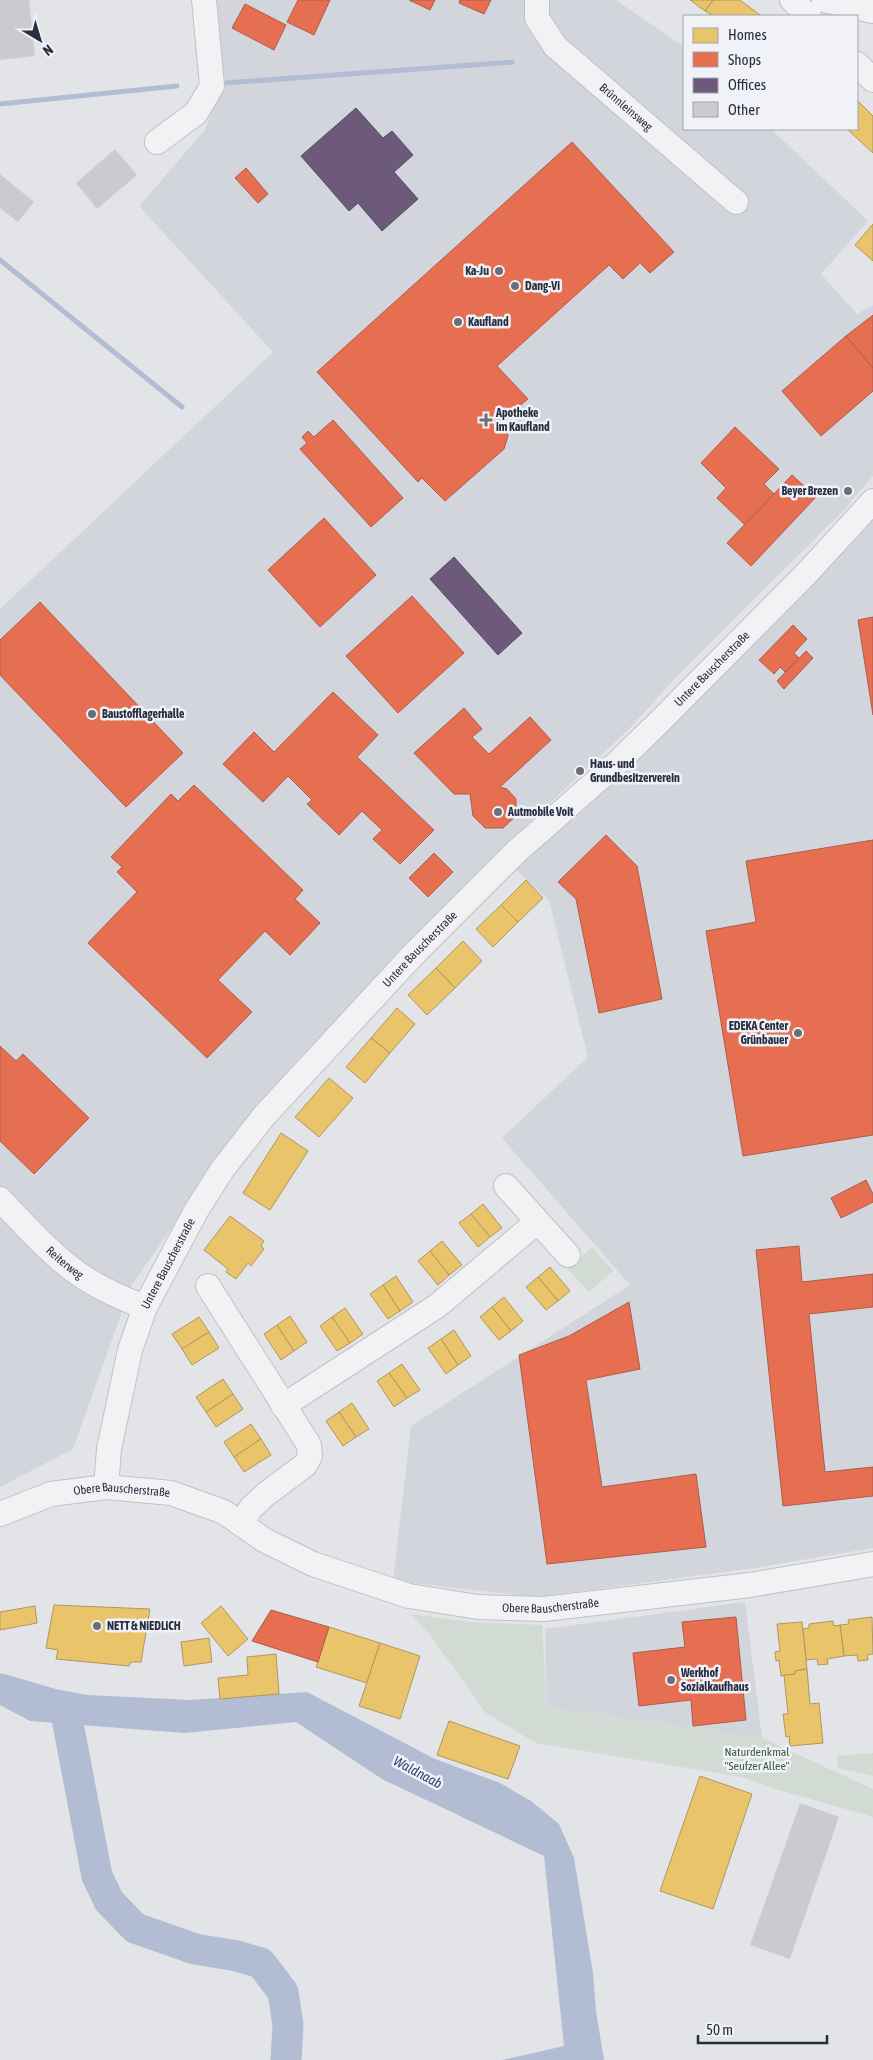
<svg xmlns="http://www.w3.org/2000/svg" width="873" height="2060" font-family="'Asap Condensed',sans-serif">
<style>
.built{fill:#d3d5dc}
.green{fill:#d2dbd3}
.water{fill:#b2bcd2}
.homes{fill:#e9c46a;stroke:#af975e}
.shops{fill:#e76f51;stroke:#ae5c4c}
.offices{fill:#6d597a;stroke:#594c69}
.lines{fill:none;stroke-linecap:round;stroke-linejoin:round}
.stream{stroke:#b2bcd2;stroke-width:5}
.river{stroke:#b2bcd2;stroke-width:31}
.building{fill:#cacbcf}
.minor-casing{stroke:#c0c1c5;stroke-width:26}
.minor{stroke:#f2f2f5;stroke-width:24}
.poi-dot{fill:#6a6e7b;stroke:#f0f2f7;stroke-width:2}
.labels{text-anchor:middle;stroke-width:5;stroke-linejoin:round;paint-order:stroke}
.street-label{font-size:12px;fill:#292e41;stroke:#f0f2f7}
.poi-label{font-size:12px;font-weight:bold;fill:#292e41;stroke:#f0f2f7;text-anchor:start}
.park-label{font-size:12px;fill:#385c37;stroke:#f0f2f7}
.water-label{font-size:14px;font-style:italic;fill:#344674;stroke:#f0f2f7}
</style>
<rect width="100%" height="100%" fill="#e3e4e7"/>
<g class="built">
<polygon points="214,0 616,0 684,47 684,129 771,129 868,221 821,274 857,314 873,305 873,476 841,513 681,672 629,729 483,866 249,1119 131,1286 73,1449 0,1487 0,609 273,352 139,206 204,131 225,83"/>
<polygon points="873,514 873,1548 755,1568 536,1597 393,1581 411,1426 630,1285 502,1138 588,1057 549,900 515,869"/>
<polygon points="745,1602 762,1738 547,1707 545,1629"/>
</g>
<g class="green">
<polygon points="592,1247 613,1271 589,1292 568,1269"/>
<polygon points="411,1614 471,1622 542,1625 547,1707 762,1738 873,1789 873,1818 867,1815 775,1789 742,1777 536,1743 486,1713 431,1636"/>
<polygon points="873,1753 873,1776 838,1768 837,1756"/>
</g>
<polygon class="water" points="0,1674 14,1681 87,1695 190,1700 307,1692 435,1759 500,1783 531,1801 559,1824 574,1858 593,1973 596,2011 604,2060 502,2060 564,2046 544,1856 382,1779 296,1722 184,1733 30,1721 0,1705"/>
<g class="homes">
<polygon points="690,0 713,0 705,11"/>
<polygon points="713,0 740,0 760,15 759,16 713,16 705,11"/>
<polygon points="857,100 873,116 873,153 847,129 857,129"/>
<polygon points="873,224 873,261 855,245"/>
<polygon points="526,880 543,898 518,922 501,905"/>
<polygon points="501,905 518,922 493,947 476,929"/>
<polygon points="463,941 482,961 455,988 436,968"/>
<polygon points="436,968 455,988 427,1015 408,995"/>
<polygon points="397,1008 415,1024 390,1053 371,1038"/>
<polygon points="371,1038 390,1053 365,1083 346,1067"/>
<polygon points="329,1078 353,1098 319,1137 295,1117"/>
<polygon points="281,1133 308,1151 270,1210 243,1193"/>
<polygon points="483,1204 502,1228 490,1237 471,1214"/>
<polygon points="471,1214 490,1237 478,1247 459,1223"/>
<polygon points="230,1216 264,1241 261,1246 264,1249 251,1266 248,1263 236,1279 226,1272 228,1269 204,1250"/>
<polygon points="442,1241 462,1265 449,1275 430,1251"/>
<polygon points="430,1251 449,1275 438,1285 418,1261"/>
<polygon points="550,1267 570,1291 558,1301 538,1277"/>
<polygon points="396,1276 413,1302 400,1311 383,1285"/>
<polygon points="538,1277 558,1301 546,1310 526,1287"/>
<polygon points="383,1285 400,1311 388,1319 370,1294"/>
<polygon points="504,1297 523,1321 511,1331 492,1307"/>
<polygon points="492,1307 511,1331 499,1340 480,1317"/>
<polygon points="345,1308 363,1334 350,1343 332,1317"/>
<polygon points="290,1316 307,1342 294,1351 277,1325"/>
<polygon points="199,1317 209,1332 182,1349 172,1334"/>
<polygon points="332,1317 350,1343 337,1351 320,1326"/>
<polygon points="277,1325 294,1351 281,1360 264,1334"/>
<polygon points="454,1330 471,1356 458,1365 441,1339"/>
<polygon points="209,1332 219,1348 192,1365 182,1349"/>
<polygon points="441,1339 458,1365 446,1374 428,1348"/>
<polygon points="402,1364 420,1390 407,1398 389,1373"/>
<polygon points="389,1373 407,1398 394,1407 377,1381"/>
<polygon points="223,1379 233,1394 206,1412 196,1397"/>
<polygon points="233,1394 243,1409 216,1427 206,1412"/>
<polygon points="352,1403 369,1429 356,1437 339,1412"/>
<polygon points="339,1412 356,1437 343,1446 326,1421"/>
<polygon points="251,1424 261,1439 234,1457 224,1442"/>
<polygon points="261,1439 271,1455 244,1472 234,1457"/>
<polygon points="54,1605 150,1609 141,1662 131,1662 129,1666 56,1659 58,1650 46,1648"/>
<polygon points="35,1606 37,1623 0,1630 0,1612"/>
<polygon points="221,1606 248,1639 228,1656 201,1623"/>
<polygon points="872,1617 873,1654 867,1655 868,1660 858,1661 857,1655 844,1656 840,1625 849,1624 848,1620"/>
<polygon points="833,1621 834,1626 840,1625 844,1656 827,1659 828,1664 818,1665 817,1659 806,1660 803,1629 809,1628 809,1624"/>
<polygon points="802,1622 807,1669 795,1671 795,1674 781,1676 779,1660 776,1661 775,1652 780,1651 777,1624"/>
<polygon points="329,1627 380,1643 367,1683 316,1667"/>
<polygon points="209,1638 212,1662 184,1666 181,1642"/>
<polygon points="380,1643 420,1656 400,1719 359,1706"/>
<polygon points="276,1654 279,1694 220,1699 218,1678 248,1675 247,1657"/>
<polygon points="807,1669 810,1704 819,1703 823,1743 790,1746 789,1736 786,1737 783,1714 788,1714 784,1675 795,1674 795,1671"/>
<polygon points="449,1721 520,1746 508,1779 437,1755"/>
<polygon points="700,1776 752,1794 713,1909 660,1891"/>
</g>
<g class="shops">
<polygon points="298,0 330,0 314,35 287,22"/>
<polygon points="409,0 435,0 430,10"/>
<polygon points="460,0 491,0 484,14 459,3"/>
<polygon points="245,4 286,25 274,50 232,28"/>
<polygon points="572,142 674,252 650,273 640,263 623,279 609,265 497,366 528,399 499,422 507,432 508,436 504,449 445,501 422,478 418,482 317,372"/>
<polygon points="246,168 268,194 258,203 235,178"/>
<polygon points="873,315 873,368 846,336"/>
<polygon points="846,336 873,368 873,391 821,436 782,391"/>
<polygon points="333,420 403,498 371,527 300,449 307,443 302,437 308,431 314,437"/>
<polygon points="735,427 779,469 764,484 774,494 745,525 717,498 726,488 701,463"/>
<polygon points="792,475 816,497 751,566 727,543"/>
<polygon points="324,518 376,575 320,627 268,570"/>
<polygon points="412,596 464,653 398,713 346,656"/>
<polygon points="40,602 183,753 126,807 0,675 0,640"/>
<polygon points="873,617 873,715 858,620"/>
<polygon points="793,625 807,639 794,653 799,658 785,672 780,667 774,674 759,660"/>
<polygon points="806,651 813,658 784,689 777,681"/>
<polygon points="333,692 378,735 357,757 434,830 400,864 373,839 382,830 362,811 339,835 307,804 312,800 288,776 263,802 223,764 254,732 274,752"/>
<polygon points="464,708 482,729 472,737 489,754 530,717 551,740 500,787 507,789 516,799 516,816 503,828 485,828 473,816 470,794 454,794 414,753"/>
<polygon points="194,785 303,890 295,899 320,923 290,955 265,931 218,980 252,1012 207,1058 88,943 137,892 117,872 122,867 111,857 171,794 178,801"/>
<polygon points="606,835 637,866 662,999 599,1013 576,899 558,882"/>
<polygon points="873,840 873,1135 743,1156 706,931 756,922 746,861"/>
<polygon points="434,853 453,872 428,897 409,878"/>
<polygon points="0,1046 16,1061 23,1054 89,1118 34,1174 0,1141"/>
<polygon points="866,1180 873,1194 873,1202 841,1218 831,1198"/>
<polygon points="799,1246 802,1282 873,1274 873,1307 809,1314 825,1472 873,1467 873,1496 783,1506 756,1250"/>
<polygon points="629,1302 640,1369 586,1380 602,1487 696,1474 706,1547 547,1564 519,1355 569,1336"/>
<polygon points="271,1610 329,1627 318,1662 252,1641"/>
<polygon points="736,1617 746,1720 693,1726 691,1700 639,1706 633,1653 685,1647 682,1622"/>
</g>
<g class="offices">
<polygon points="356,108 383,138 392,131 413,155 394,172 418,199 382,231 358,203 349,211 301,156"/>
<polygon points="454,557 522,633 498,655 430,579"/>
</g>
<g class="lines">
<g class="stream">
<polyline points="225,83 512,62"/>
<polyline points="0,104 177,86"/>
<polyline points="0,260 182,407"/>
</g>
<polyline class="river" points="0,1689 65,1708 97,1876 109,1901 135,1928 195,1949 237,1956 261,1963 283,1992 288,2025 286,2060"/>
</g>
<g class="building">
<polygon points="0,0 29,0 35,56 0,60"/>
<polygon points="115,149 137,175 97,209 76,183"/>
<polygon points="0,174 34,202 18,222 0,208"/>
<polygon points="800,1803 839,1817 790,1959 750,1945"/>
</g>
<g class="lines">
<g class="minor-casing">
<g id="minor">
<path id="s1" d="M 537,0 L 537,18 L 555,46 L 736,202"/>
<polyline points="792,0 809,16"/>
<polyline points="824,0 873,11"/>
<polyline points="857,64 873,80"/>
<polyline points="157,142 196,113 212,86 204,0"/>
<polyline points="506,1186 568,1255"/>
<path id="s2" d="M 0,1199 C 24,1224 48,1252 76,1272 C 93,1285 125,1300 145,1307"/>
<polyline points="208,1286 309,1445 310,1456 305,1465 266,1494 251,1508 241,1524"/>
<polyline points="283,1406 437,1306 537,1222"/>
<path id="s3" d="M 106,1487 L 109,1449 L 130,1350 L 145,1307 L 196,1211 L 222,1170 L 264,1116 L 412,956 L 517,851 L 616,764 L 659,722 L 806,574 L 873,501"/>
<path id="s4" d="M 0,1514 L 51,1494 L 106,1487 L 171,1493 L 224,1512 L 264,1540 L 313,1564 L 409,1596 L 478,1607 L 544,1609 L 750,1585 L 873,1564"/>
</g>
</g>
<use href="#minor" class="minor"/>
</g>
<g class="poi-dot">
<circle cx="499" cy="271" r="5"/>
<circle cx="515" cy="286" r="5"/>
<circle cx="458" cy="322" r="5"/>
<path d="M483.5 412.5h5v5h5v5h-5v5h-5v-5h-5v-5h5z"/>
<circle cx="848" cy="491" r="5"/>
<circle cx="92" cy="714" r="5"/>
<circle cx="580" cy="771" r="5"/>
<circle cx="498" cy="812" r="5"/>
<circle cx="798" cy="1033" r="5"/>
<circle cx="97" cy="1626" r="5"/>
<circle cx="671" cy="1680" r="5"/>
</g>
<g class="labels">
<g class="street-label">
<text dy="4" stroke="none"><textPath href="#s1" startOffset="145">Brünnleinsweg</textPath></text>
<text dy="4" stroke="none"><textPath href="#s3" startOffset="1044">Untere Bauscherstraße</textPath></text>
<text dy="4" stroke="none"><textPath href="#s3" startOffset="639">Untere Bauscherstraße</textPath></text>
<text dy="4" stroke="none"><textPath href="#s2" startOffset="91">Reiterweg</textPath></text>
<text dy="4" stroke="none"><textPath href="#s3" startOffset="234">Untere Bauscherstraße</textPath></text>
<text dy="4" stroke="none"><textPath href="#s4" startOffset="126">Obere Bauscherstraße</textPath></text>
<text dy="4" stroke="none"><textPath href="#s4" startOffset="579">Obere Bauscherstraße</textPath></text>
</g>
<g class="poi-label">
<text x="489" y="275" text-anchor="end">Ka-Ju</text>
<text x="525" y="290">Dang-Vi</text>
<text x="468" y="326">Kaufland</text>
<text x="496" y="417">Apotheke<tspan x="496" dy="14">im Kaufland</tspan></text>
<text x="838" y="495" text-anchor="end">Beyer Brezen</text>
<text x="102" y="718">Baustofflagerhalle</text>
<text x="590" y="768">Haus- und<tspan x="590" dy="14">Grundbesitzerverein</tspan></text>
<text x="508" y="816">Autmobile Voit</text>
<text x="788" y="1030" text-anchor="end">EDEKA Center<tspan x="788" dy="14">Grünbauer</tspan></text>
<text x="107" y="1630">NETT &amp; NiEDLiCH</text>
<text x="681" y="1677">Werkhof<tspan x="681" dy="14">Sozialkaufhaus</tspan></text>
</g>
<g class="park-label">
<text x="757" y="1756">Naturdenkmal<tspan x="757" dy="14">"Seufzer Allee"</tspan></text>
</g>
<g class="water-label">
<text transform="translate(418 1772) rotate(28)" y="5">Waldnaab</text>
</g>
</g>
<rect x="683" y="15" width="175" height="115" fill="#f0f2f7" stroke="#a0a4ae"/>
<rect x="693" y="28" width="25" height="15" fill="#e9c46a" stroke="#a0a4ae"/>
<text x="728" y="40" font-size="15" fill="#292e41">Homes</text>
<rect x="693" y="52" width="25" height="15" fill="#e76f51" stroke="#a0a4ae"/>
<text x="728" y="65" font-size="15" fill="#292e41">Shops</text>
<rect x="693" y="78" width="25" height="15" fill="#6d597a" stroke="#a0a4ae"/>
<text x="728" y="90" font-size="15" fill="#292e41">Offices</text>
<rect x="693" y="102" width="25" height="15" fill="#cacbcf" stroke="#a0a4ae"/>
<text x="728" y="115" font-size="15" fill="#292e41">Other</text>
<g transform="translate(40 40) rotate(142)" stroke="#f0f2f7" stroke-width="4" paint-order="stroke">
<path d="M0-4L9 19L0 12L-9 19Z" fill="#292e41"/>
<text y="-8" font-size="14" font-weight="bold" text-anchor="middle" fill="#292e41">N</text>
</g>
<path d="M698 2035v8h129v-8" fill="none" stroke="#292e41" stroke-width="2.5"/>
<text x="706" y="2035" font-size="15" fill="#292e41" stroke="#f0f2f7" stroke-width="4" paint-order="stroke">50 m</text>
</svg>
